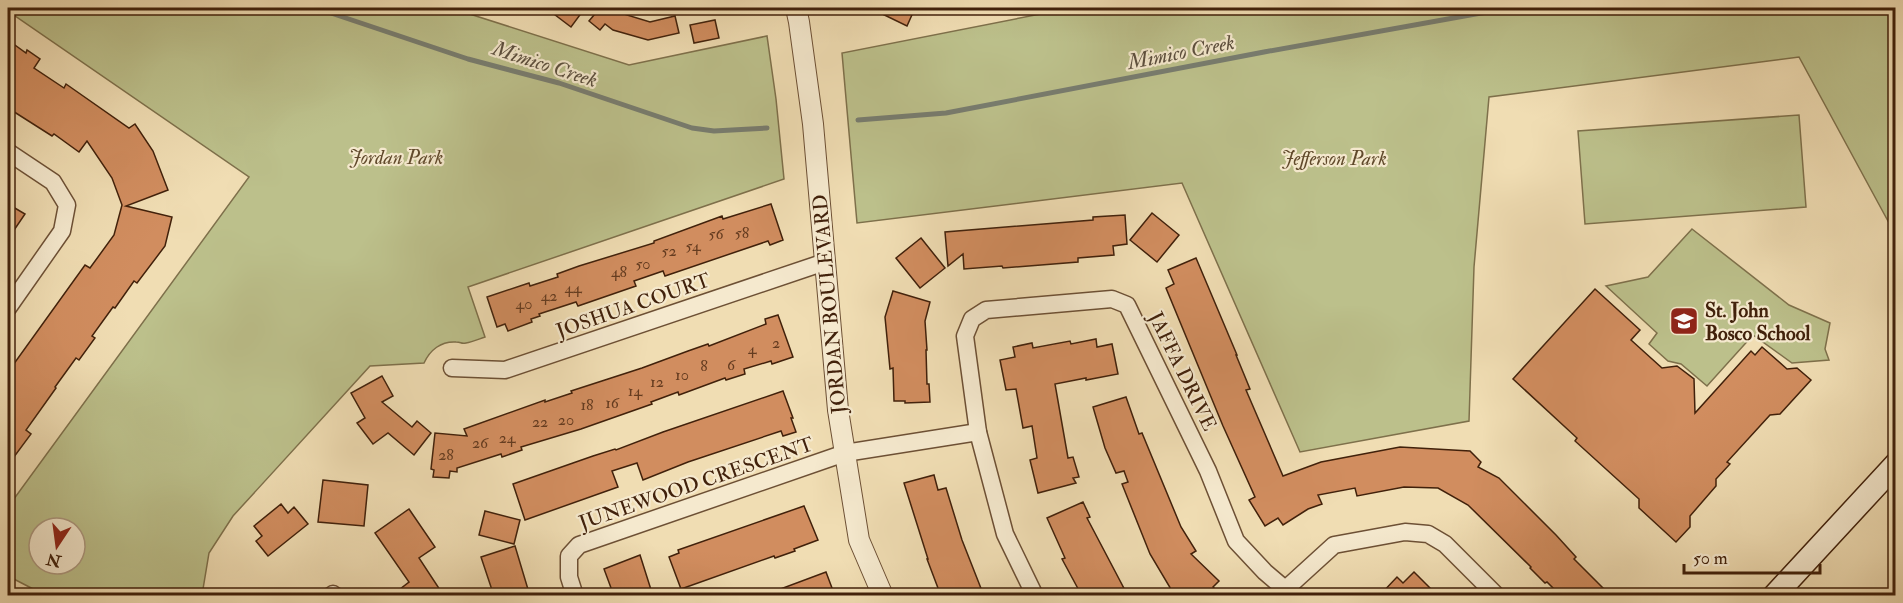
<svg xmlns="http://www.w3.org/2000/svg" width="1903" height="603" font-family="'IM FELL Double Pica',serif">
<style>
.green{fill:#bcc08b;stroke:#7e704b;stroke-width:1.5;fill-rule:evenodd}
.lines{fill:none;stroke-linecap:round;stroke-linejoin:round}
.stream{stroke:#787d70;stroke-width:5}
.building{fill:#d18d5f;stroke:#41210b;stroke-width:1.5}
.minor-casing{stroke:#6d5035;stroke-width:19}
.tertiary-casing{stroke:#6d5035;stroke-width:22}
.secondary-casing{stroke:#41210b;stroke-width:25}
.minor{stroke:#f5e9ce;stroke-width:16}
.tertiary{stroke:#f5e9ce;stroke-width:20}
.secondary{stroke:#f5e9ce;stroke-width:22}
.labels{text-anchor:middle;stroke-width:4.5;stroke-linejoin:round;paint-order:stroke}
.number-label{font-size:16px;fill:#653c20}
.park-label{font-size:20px;font-style:italic;fill:#60492b;stroke:#f5e9ce}
.street-label{font-size:20px;fill:#41210b;stroke:#f5e9ce}
.poi-label{font-size:20px;font-weight:bold;fill:#41210b;stroke:#f5e9ce;text-anchor:start}
.water-label{font-size:21px;font-style:italic;fill:#5c4f3e;stroke:#f5e9ce}
</style>
<rect width="100%" height="100%" fill="#f0ddb3"/>
<filter id="stains"><feTurbulence type="fractalNoise" baseFrequency=".00333" numOctaves="4"/><feColorMatrix values="0 0 0 0 .2 0 0 0 0 .09 0 0 0 0 .02 0 0 0 .5 -.17"/></filter>
<radialGradient id="worn" r=".72"><stop offset=".6" stop-color="#630" stop-opacity="0"/><stop offset="1" stop-color="#630" stop-opacity=".3"/></radialGradient>
<g class="green">
<path d="M 8,8 L 451,8 L 629,65 L 767,36 L 776,99 L 784,179 L 468,287 L 485,337 C 479,339 472,342 466,343 C 460,344 462,342 456,342 C 441,341 430,350 424,363 L 370,366 L 233,516 L 209,553 L 202,595 L 36,595 L 37,591 L 8,576 L 8,507 L 249,177 L 8,11 ZM 39,528 L 75,528 L 75,564 L 39,564 Z"/>
<polygon points="1071,8 1895,8 1895,234 1799,57 1489,97 1474,267 1469,421 1300,452 1182,183 857,223 842,53"/>
<polygon points="1799,115 1806,207 1585,224 1578,131"/>
<polygon points="1692,229 1789,305 1830,323 1825,349 1829,360 1792,363 1753,335 1707,386 1681,364 1668,361 1649,344 1657,333 1606,286 1648,277"/>
</g>
<g class="lines">
<g class="stream">
<polyline points="316,8 468,59 559,83 692,128 714,131 767,128"/>
<polyline points="858,120 946,113 1264,52 1509,8"/>
</g>
</g>
<g class="building">
<polygon points="546,8 621,8 617,12 650,22 675,16 679,33 648,40 613,30 605,24 600,30 589,21 594,15 585,8 571,27"/>
<polygon points="870,8 915,8 907,26"/>
<polygon points="715,20 719,38 694,43 690,25"/>
<polygon points="8,40 26,53 27,50 40,59 34,68 64,88 66,84 129,128 135,124 153,151 168,190 126,206 172,217 165,246 137,283 134,281 115,308 113,307 92,336 95,338 79,360 76,358 55,387 56,388 26,430 31,434 8,465 8,372 85,265 90,268 114,235 122,205 112,178 87,141 79,152 54,134 52,136 8,108"/>
<polygon points="8,204 25,214 8,239"/>
<polygon points="771,204 783,240 770,245 768,241 665,276 663,271 634,281 636,286 578,306 576,302 539,314 540,316 531,319 532,322 508,331 505,324 497,327 487,297 529,283 530,286 558,277 557,274 579,266 654,243 654,241 722,216 723,219"/>
<polygon points="1152,213 1179,235 1157,262 1130,240"/>
<polygon points="1125,215 1127,244 1113,246 1114,255 1078,258 1078,262 1003,268 1002,266 964,269 963,254 948,266 945,232 1093,220 1093,217"/>
<polygon points="921,238 945,268 920,288 896,258"/>
<polygon points="1196,258 1237,355 1236,355 1250,389 1246,390 1283,476 1321,462 1400,447 1470,451 1481,462 1478,467 1499,478 1556,535 1576,557 1574,559 1611,596 1561,596 1547,582 1545,583 1530,568 1531,567 1468,505 1438,488 1404,487 1357,496 1355,488 1318,495 1322,504 1308,509 1283,525 1278,518 1265,526 1249,500 1255,497 1223,426 1166,288 1174,284 1168,270"/>
<polygon points="1595,289 1640,330 1631,340 1662,368 1677,366 1694,379 1695,413 1751,351 1755,355 1762,347 1787,369 1797,368 1811,380 1780,414 1770,415 1727,462 1730,464 1716,479 1716,486 1690,516 1690,527 1676,542 1639,508 1639,499 1575,441 1577,438 1513,379"/>
<polygon points="893,291 930,302 925,321 927,350 926,350 927,384 929,384 930,402 905,403 905,401 894,401 893,368 890,369 885,317"/>
<polygon points="778,315 793,357 772,364 771,361 744,369 745,374 726,380 725,378 679,395 678,392 651,402 652,404 581,429 521,447 522,450 502,457 501,454 457,468 457,472 450,471 449,478 433,477 434,470 431,469 435,433 467,436 464,429 545,400 545,402 572,393 571,391 642,368 688,351 708,344 709,346 766,324 765,319"/>
<polygon points="1096,339 1097,347 1112,344 1118,374 1086,380 1086,378 1055,384 1068,458 1073,457 1079,477 1073,478 1076,483 1038,493 1030,460 1037,458 1032,426 1023,428 1016,389 1006,390 1000,360 1015,357 1013,347 1032,343 1033,348 1070,341 1071,344"/>
<polygon points="382,376 393,396 382,402 412,427 417,421 431,433 414,455 388,433 373,444 357,423 365,418 351,393"/>
<polygon points="783,391 793,418 791,418 796,432 783,436 781,431 688,462 643,480 637,463 612,471 618,487 525,520 513,484 593,456 615,449 616,450 663,432"/>
<polygon points="1126,397 1139,434 1142,433 1181,527 1196,551 1191,554 1219,581 1213,587 1222,596 1175,596 1150,554 1122,484 1128,482 1124,471 1116,473 1105,448 1093,407"/>
<polygon points="934,475 938,490 946,488 962,540 984,596 941,596 927,559 928,559 904,483"/>
<polygon points="323,480 368,485 364,526 318,522"/>
<polygon points="1083,502 1090,517 1087,518 1128,596 1082,596 1062,559 1065,558 1047,518"/>
<polygon points="281,504 288,513 294,507 308,524 268,556 256,541 262,536 254,526"/>
<polygon points="804,506 818,540 794,549 795,551 775,558 774,556 681,589 669,557 679,553 678,550"/>
<polygon points="409,509 435,547 419,558 444,596 391,596 409,582 375,533"/>
<polygon points="485,511 520,520 514,544 479,535"/>
<polygon points="515,546 530,596 494,596 481,557"/>
<polygon points="640,555 653,596 614,596 604,569"/>
<polygon points="826,572 835,596 767,596 767,594"/>
<polygon points="1414,572 1438,596 1379,596 1397,577 1403,583"/>
</g>
<g class="lines">
<g class="minor-casing">
<g id="minor">
<polyline points="8,152 53,182 67,205 62,231 8,308"/>
<polyline points="452,368 505,370 825,262"/>
<polyline points="333,594 333,596"/>
<polyline points="575,596 569,577 569,556 579,545 845,453 978,432"/>
<polyline points="1035,596 1005,534 978,432 965,336 972,319 986,310 1112,299 1127,305 1208,471 1236,541 1265,572 1285,589"/>
<polyline points="1278,596 1334,545 1405,532 1428,534 1445,544 1497,596"/>
</g>
</g>
<g class="tertiary-casing">
<polyline id="tertiary" points="796,8 799,22 813,124 838,410 859,540 883,596"/>
</g>
<g class="secondary-casing">
<polyline id="secondary" points="1774,596 1896,464"/>
</g>
<use href="#minor" class="minor"/>
<use href="#tertiary" class="tertiary"/>
<use href="#secondary" class="secondary"/>
</g>
<defs>
<g id="school-square" transform="scale(1.5)"><rect x="-9" y="-9" width="18" height="18" rx="4" fill="#8f2418" stroke="#f5e9ce"/><path d="M0-5L7-2L0 1L-7-2ZM-4 1L0 2.5L4 1V4Q0 6-4 4Z" fill="#fff"/></g>
</defs>
<g fill-rule="evenodd">
<use href="#school-square" x="1684" y="321"/>
</g>
<g class="labels">
<g class="number-label">
<text x="742" y="238">58</text>
<text x="716" y="239">56</text>
<text x="693" y="251">54</text>
<text x="669" y="256">52</text>
<text x="643" y="269">50</text>
<text x="619" y="277">48</text>
<text x="573" y="293">44</text>
<text x="549" y="301">42</text>
<text x="524" y="309">40</text>
<text x="776" y="348">2</text>
<text x="752" y="354">4</text>
<text x="731" y="370">6</text>
<text x="704" y="371">8</text>
<text x="682" y="380">10</text>
<text x="657" y="387">12</text>
<text x="635" y="396">14</text>
<text x="612" y="408">16</text>
<text x="587" y="410">18</text>
<text x="566" y="425">20</text>
<text x="540" y="427">22</text>
<text x="507" y="443">24</text>
<text x="480" y="448">26</text>
<text x="446" y="460">28</text>
</g>
<g class="park-label">
<text x="396" y="164">Jordan Park</text>
<text x="1334" y="165">Jefferson Park</text>
</g>
<g class="street-label">
<text transform="translate(829 304) rotate(-95)" y="7">JORDAN BOULEVARD</text>
<text transform="translate(633 305) rotate(-19)" y="7">JOSHUA COURT</text>
<text transform="translate(1183 371) rotate(64)" y="7">JAFFA DRIVE</text>
<text transform="translate(696 483) rotate(-19)" y="7">JUNEWOOD CRESCENT</text>
</g>
<g class="poi-label">
<text x="1705" y="317">St. John<tspan x="1705" dy="23">Bosco School</tspan></text>
</g>
<g class="water-label">
<text transform="translate(1181 52) rotate(-11)" y="7">Mimico Creek</text>
<text transform="translate(545 64) rotate(18)" y="7">Mimico Creek</text>
</g>
</g>
<rect width="1903" height="603" fill="none" stroke="#f0ddb3" stroke-width="30"/>
<rect x="9" y="9" width="1885" height="585" fill="none" stroke="#41210b" stroke-width="3"/>
<rect x="15" y="15" width="1873" height="573" fill="none" stroke="#41210b" stroke-width="1.5"/>
<g transform="translate(57 546) rotate(193)"><circle r="28" fill="#f5e9ce" stroke="#ad9980" stroke-width="1.5"/>
<path d="M0-4.5L10 22L0 15L-10 22Z" fill="#8f2418"/>
<text y="-9" font-size="16" font-weight="bold" text-anchor="middle" fill="#41210b">N</text>
</g>
<path d="M1684 564v9h136v-9" fill="none" stroke="#41210b" stroke-width="3"/>
<text x="1693" y="564" font-size="18" fill="#41210b" stroke="#f5e9ce" stroke-width="4.5" paint-order="stroke">50 m</text>
<rect width="100%" height="100%" filter="url(#stains)"/>
<rect width="100%" height="100%" fill="url(#worn)"/>
</svg>
